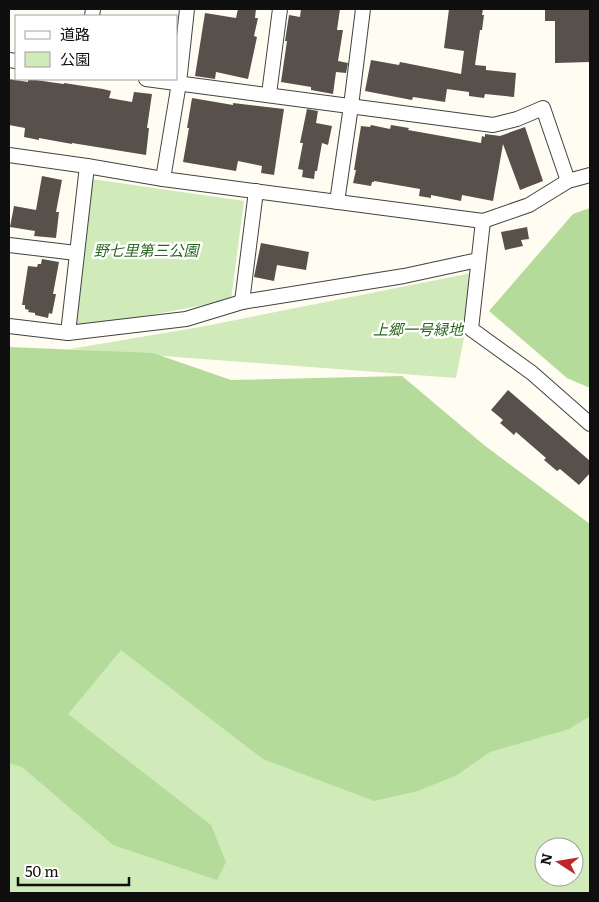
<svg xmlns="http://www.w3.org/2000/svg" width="599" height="902" font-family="Literata,'Noto Sans JP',serif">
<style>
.green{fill:#d1eaba;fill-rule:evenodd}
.forest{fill:#b4db99}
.building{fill:#58504b}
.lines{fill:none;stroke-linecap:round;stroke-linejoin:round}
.minor-casing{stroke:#424242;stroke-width:16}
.minor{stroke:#fff;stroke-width:14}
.labels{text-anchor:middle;stroke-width:5;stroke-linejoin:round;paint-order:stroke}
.park-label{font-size:15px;font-style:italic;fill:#2b681e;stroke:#fff}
</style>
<rect width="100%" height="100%" fill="#fffdf1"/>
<g class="green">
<polygon points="92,179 244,201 231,300 71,330"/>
<polygon points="477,272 456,378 70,349 200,327"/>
<path d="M 109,647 L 590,676 L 590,893 L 9,893 L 9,748 L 70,677 ZM 544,847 L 574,847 L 574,877 L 544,877 Z"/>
</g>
<g class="forest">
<polygon points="590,208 590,388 567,378 489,311 573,214"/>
<polygon points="9,347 153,353 231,380 402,376 484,445 590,524 590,716 569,729 490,752 457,775 418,791 374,801 263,759 121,650 68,714 211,825 226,862 217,880 113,845 22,767 9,763"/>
</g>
<g class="building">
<polygon points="238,9 256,9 255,18 258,18 254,36 257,37 248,79 216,72 215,79 195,76 205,13 236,18"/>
<polygon points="301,9 340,9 337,30 343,30 338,61 348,63 346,73 336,72 333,94 311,90 311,87 281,82 287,41 285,41 289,15 300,17"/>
<polygon points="449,9 483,9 482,15 484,15 482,30 480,30 475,65 486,66 486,70 516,73 514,97 485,94 484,98 469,96 469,92 447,89 445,102 413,97 412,100 365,91 371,60 399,65 400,62 461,74 464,51 444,48"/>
<polygon points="545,9 590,9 590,62 555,63 555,21 545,21"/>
<polygon points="9,79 28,82 28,79 64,84 64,83 103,89 111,91 109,98 132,102 134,92 152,94 147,128 149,128 146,155 72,143 72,144 39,138 39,140 24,137 25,128 9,125"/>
<polygon points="192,98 233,105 233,103 284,109 274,175 261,173 262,166 238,161 236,171 183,162 189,128 187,128"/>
<polygon points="307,109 318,111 316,123 332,126 328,145 322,143 317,171 315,171 314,179 302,177 303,170 298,169 303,143 300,143"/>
<polygon points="371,125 390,129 391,125 409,128 408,130 481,143 482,136 485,137 485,134 500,136 525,127 543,181 520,190 503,144 493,201 462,195 461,201 431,195 431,198 419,196 420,189 374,181 374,182 372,182 371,186 353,183 356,170 354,170 361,126 370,127"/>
<polygon points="42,176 62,180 56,212 59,212 56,238 34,236 35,231 10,227 14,206 36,210"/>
<polygon points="527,227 529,239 521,240 523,246 505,250 501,232"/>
<polygon points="261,243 309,252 306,270 277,265 274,281 254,277"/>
<polygon points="42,259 59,262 53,294 56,294 52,314 49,313 48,318 35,315 35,313 28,312 29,310 25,309 25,305 22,305 28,266 37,267 38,264 41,264"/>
<polygon points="508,390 590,461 590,473 579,485 560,469 557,471 544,460 546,458 516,432 514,435 500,423 503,420 491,410"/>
</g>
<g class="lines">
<g class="minor-casing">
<g id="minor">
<polyline points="92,16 93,9"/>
<polyline points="9,60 16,61"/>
<polyline points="146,79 493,125 517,119 543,108 568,181"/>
<polyline points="269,94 280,9"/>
<polyline points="9,155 87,166 163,179 483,221 529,205 568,181 590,175"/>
<polyline points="163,179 179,83 187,9"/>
<polyline points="337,202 351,106 363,9"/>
<polyline points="483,221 471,329 532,373 590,424"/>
<polyline points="9,245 76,253"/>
<polyline points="242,302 256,191"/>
<polyline points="9,326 68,333 186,319 242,302 404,276 478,260"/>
<polyline points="68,333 87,166"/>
</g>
</g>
<use href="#minor" class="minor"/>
</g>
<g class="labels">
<g class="park-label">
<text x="146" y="256">野七里第三公園</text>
<text x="418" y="335">上郷一号緑地</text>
</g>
</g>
<rect width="599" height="902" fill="none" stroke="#0f0f0f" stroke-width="20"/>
<rect x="15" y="15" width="162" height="65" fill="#ffffff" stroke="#9f9f9f"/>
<rect x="25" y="31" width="25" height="8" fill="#ffffff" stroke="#9f9f9f"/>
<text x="60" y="40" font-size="15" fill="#0f0f0f">道路</text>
<rect x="25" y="52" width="25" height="15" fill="#d1eaba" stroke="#9f9f9f"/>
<text x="60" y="65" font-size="15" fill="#0f0f0f">公園</text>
<g transform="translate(559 862) rotate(282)"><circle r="24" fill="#ffffff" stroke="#9f9f9f"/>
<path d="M0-4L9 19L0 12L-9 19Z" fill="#c02628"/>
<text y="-8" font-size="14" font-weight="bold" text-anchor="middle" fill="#0f0f0f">N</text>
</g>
<path d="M18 877v8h111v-8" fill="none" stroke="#0f0f0f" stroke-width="2.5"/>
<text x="25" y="877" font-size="15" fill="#0f0f0f" stroke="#ffffff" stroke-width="4" paint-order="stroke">50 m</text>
</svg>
